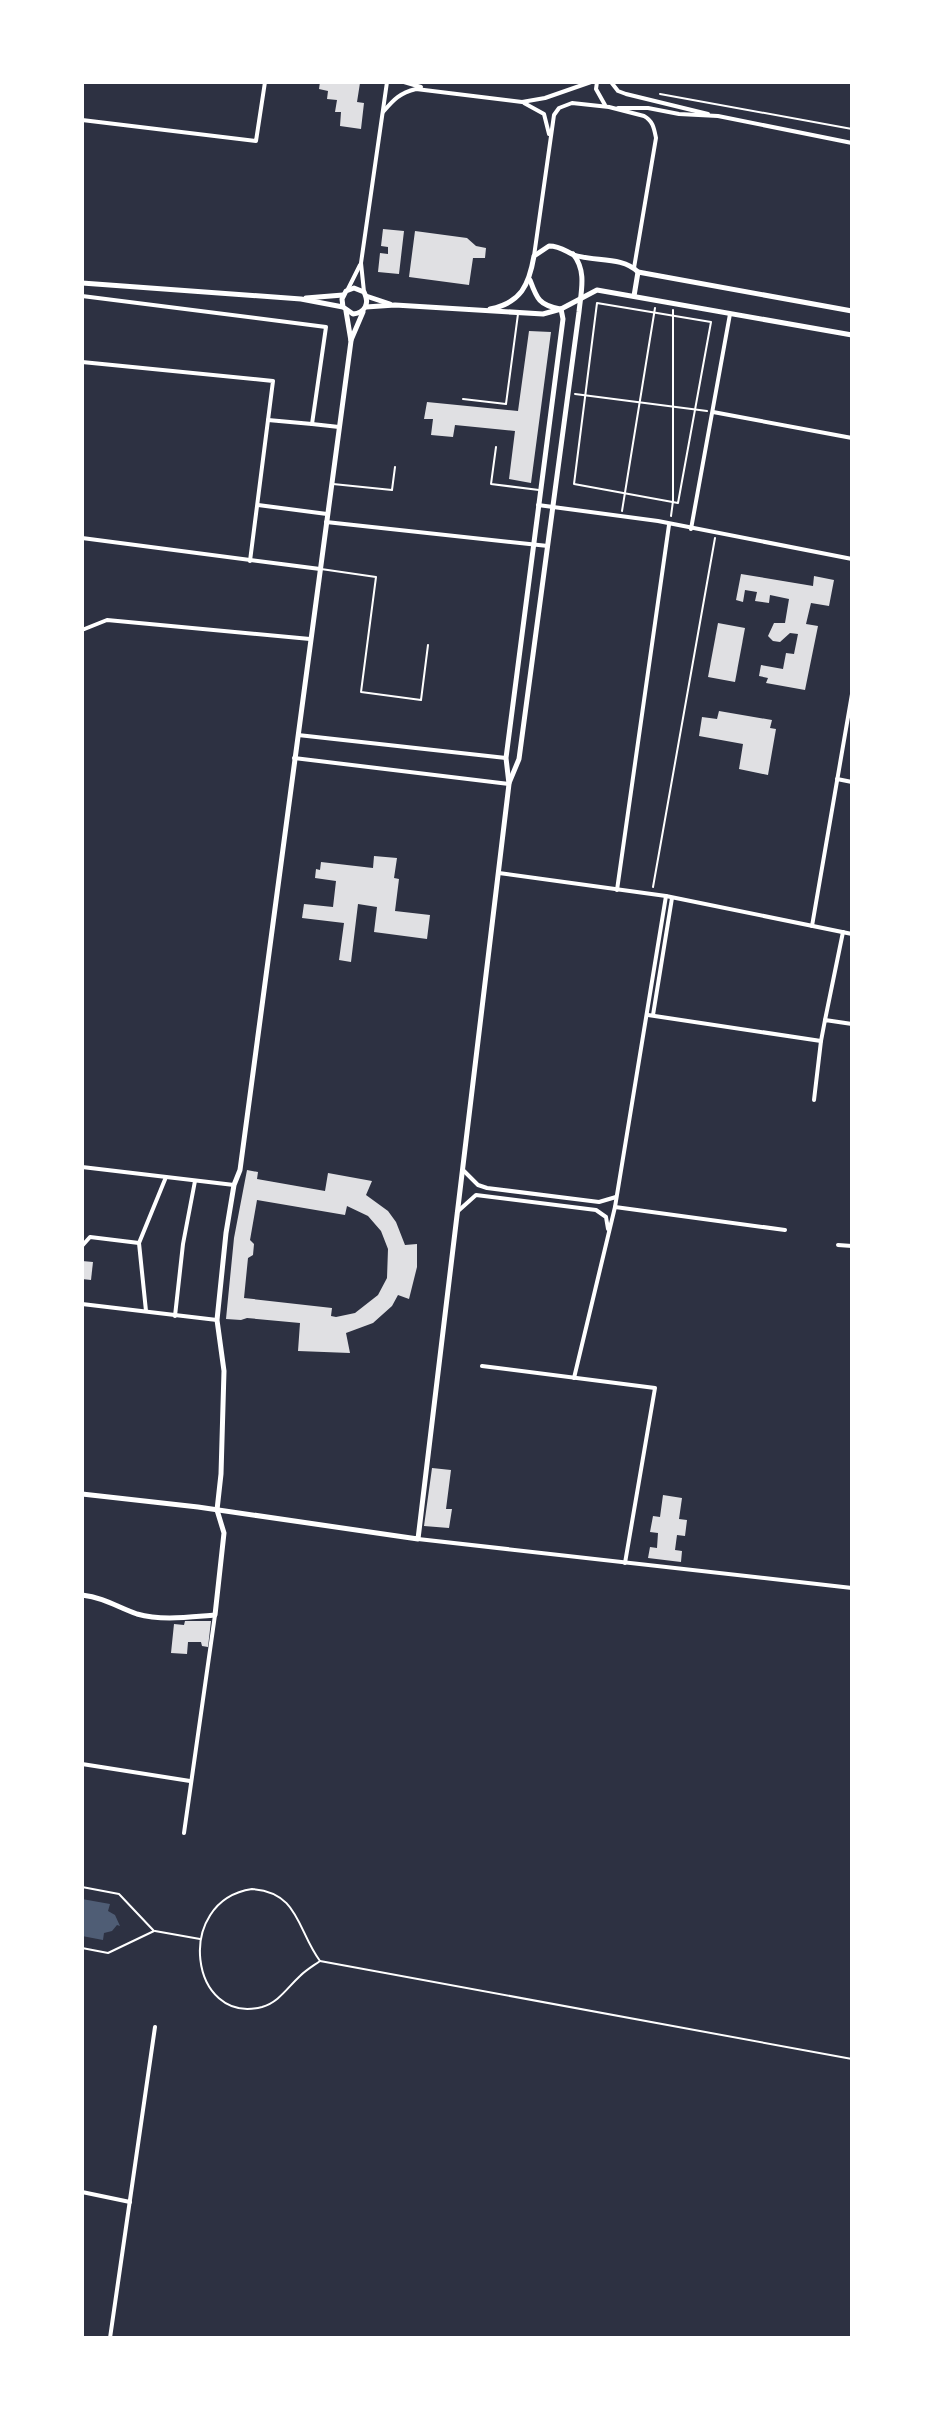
<svg xmlns="http://www.w3.org/2000/svg" width="934" height="2420" font-family="'PT Sans',sans-serif">
<style>
.water{fill:#4f5d75}
.building{fill:#e0e0e3;fill-rule:evenodd}
.lines{fill:none;stroke-linecap:round;stroke-linejoin:round}
.path{stroke:#fff;stroke-width:2}
.service{stroke:#fff;stroke-width:2}
.minor{stroke:#fff;stroke-width:4}
.tertiary{stroke:#fff;stroke-width:5}
</style>
<rect width="100%" height="100%" fill="#2d3142"/>
<polygon class="water" points="82,1899 110,1904 108,1911 115,1915 120,1926 117,1925 112,1931 104,1933 103,1940 82,1936"/>
<g class="building">
<polygon points="320,82 360,83 357,102 364,103 361,129 340,126 341,112 335,112 337,100 327,99 328,91 319,89"/>
<polygon points="383,229 404,231 399,274 378,272 380,253 388,254 388,247 381,246"/>
<polygon points="415,231 467,238 476,246 486,248 485,258 473,258 469,285 409,277"/>
<polygon points="529,331 551,332 531,483 509,479 515,431 455,425 453,437 431,435 433,419 424,419 427,402 518,411"/>
<polygon points="741,574 813,586 814,576 834,580 829,606 811,603 806,624 818,626 805,690 766,683 768,678 759,676 761,665 783,669 786,653 794,654 798,634 790,633 780,642 773,641 768,636 774,623 785,623 789,599 770,595 769,603 755,601 757,592 745,590 743,602 736,600"/>
<polygon points="718,623 745,628 735,682 708,677"/>
<polygon points="719,711 772,720 770,728 776,729 768,775 739,769 743,744 699,736 702,717 717,719"/>
<polygon points="374,856 397,858 394,878 399,879 395,911 430,915 427,939 374,932 377,907 358,904 351,962 339,960 344,923 302,918 304,904 333,907 336,881 315,878 316,869 320,870 321,862 373,868"/>
<path d="M 247,1170 L 258,1172 L 257,1179 L 325,1191 L 328,1173 L 372,1181 L 366,1195 L 388,1211 L 396,1222 L 405,1245 L 417,1244 L 417,1267 L 409,1299 L 398,1295 L 392,1306 L 373,1323 L 346,1333 L 350,1353 L 298,1351 L 300,1323 L 247,1318 L 241,1320 L 226,1319 L 234,1238 ZM 257,1200 L 345,1215 L 347,1206 L 368,1216 L 381,1231 L 388,1249 L 387,1278 L 378,1295 L 355,1313 L 336,1317 L 331,1316 L 332,1308 L 244,1298 L 248,1258 L 253,1255 L 254,1244 L 250,1240 Z"/>
<polygon points="82,1261 93,1262 91,1280 82,1279"/>
<polygon points="432,1468 451,1470 446,1509 452,1509 449,1528 424,1526"/>
<polygon points="663,1495 682,1498 679,1519 687,1520 685,1536 677,1535 675,1550 682,1551 681,1562 648,1558 650,1547 657,1548 658,1533 650,1532 653,1516 660,1517"/>
<polygon points="185,1621 211,1621 208,1647 202,1646 201,1642 188,1642 187,1654 171,1653 174,1624 184,1625"/>
</g>
<g class="lines">
<g class="path">
<polyline points="660,94 852,129"/>
<polygon points="597,303 711,322 678,503 574,484"/>
<polyline points="575,394 707,411"/>
<polyline points="622,511 655,308"/>
<polyline points="671,516 673,501 673,310"/>
<polyline points="653,887 715,538"/>
<polyline points="82,1887 119,1894 154,1931 108,1953 82,1948"/>
<path d="M 252,1889 C 299,1892 297,1930 320,1961 C 313,1966 306,1970 300,1976 C 287,1988 279,2002 262,2007 C 190,2026 173,1901 252,1889 Z"/>
<polyline points="155,1931 200,1939"/>
<polyline points="320,1961 852,2059"/>
</g>
<g class="service">
<polyline points="463,399 506,404 518,314"/>
<polyline points="496,447 491,484 539,490"/>
<polyline points="333,484 392,490 395,467"/>
<polyline points="321,569 376,577 361,692 421,700 428,645"/>
</g>
<g class="minor">
<polyline points="404,82 421,87"/>
<polyline points="597,82 596,89 605,105"/>
<polyline points="611,82 618,91 626,94 708,114"/>
<polyline points="524,103 544,114 549,134"/>
<polyline points="618,108 648,108 679,114 718,116 852,143"/>
<path d="M 383,112 C 394,99 400,93 416,89 L 522,102 L 545,98 L 591,82"/>
<polyline points="82,120 256,141 265,82"/>
<path d="M 534,256 L 554,115 L 559,108 L 572,103 L 609,107 L 644,116 C 653,121 654,128 656,138 L 634,268"/>
<polyline points="348,289 360,265"/>
<polyline points="364,292 361,263 387,82"/>
<polyline points="82,296 326,327 312,424 339,427"/>
<polyline points="82,362 273,381 250,561"/>
<polyline points="713,412 852,438"/>
<polyline points="268,420 312,424"/>
<polyline points="258,505 327,514"/>
<polyline points="538,505 658,521 852,559"/>
<polyline points="326,522 548,546"/>
<polyline points="691,529 730,314"/>
<polyline points="82,538 320,569"/>
<polyline points="82,630 107,620 310,639"/>
<polyline points="298,735 506,758"/>
<polyline points="294,758 509,784"/>
<polyline points="837,779 852,782"/>
<polyline points="499,873 666,896 852,934"/>
<polyline points="617,890 669,525"/>
<polyline points="812,926 852,694"/>
<polyline points="648,1015 821,1041 825,1020 852,1024"/>
<polyline points="653,1015 672,898"/>
<polyline points="825,1020 843,932"/>
<polyline points="814,1100 821,1041"/>
<polyline points="82,1167 234,1185"/>
<polyline points="463,1170 478,1185 487,1188 599,1202 616,1197"/>
<polyline points="615,1207 785,1230"/>
<polyline points="457,1212 476,1195 596,1210 606,1217 608,1229"/>
<polyline points="838,1245 852,1246"/>
<polyline points="82,1246 90,1237 139,1243"/>
<polyline points="82,1304 217,1320"/>
<polyline points="146,1311 139,1243 166,1177"/>
<polyline points="175,1316 183,1244 195,1181"/>
<polyline points="482,1366 655,1388 625,1563"/>
<polyline points="574,1378 615,1207 666,896"/>
<polyline points="418,1539 852,1588"/>
<polyline points="82,1764 190,1781"/>
<polyline points="184,1833 215,1615"/>
<polyline points="82,2192 130,2202"/>
<polyline points="110,2338 155,2027"/>
</g>
<g class="tertiary">
<path d="M 530,280 C 537,299 539,305 560,309"/>
<path d="M 82,283 L 301,299 L 343,307 L 353,314 C 365,313 370,303 364,292 L 354,288 L 346,291 L 342,299 L 343,307"/>
<polyline points="366,296 390,304"/>
<polyline points="634,296 638,272"/>
<polyline points="306,298 343,295"/>
<polyline points="366,307 395,305 543,314 561,309 597,290 852,335"/>
<path d="M 490,309 C 521,303 529,285 534,256 L 549,246 C 560,246 565,251 574,255 C 595,262 622,256 638,272 L 852,311"/>
<polyline points="351,340 363,312"/>
<path d="M 509,783 L 519,759 L 579,312 C 581,291 587,271 573,254"/>
<polyline points="82,1494 198,1507 418,1539 509,784 506,758 563,319 561,309"/>
<path d="M 82,1595 C 105,1598 117,1607 137,1614 C 162,1621 189,1617 215,1615 L 224,1533 L 217,1510 L 221,1474 L 224,1371 L 217,1320 L 226,1233 L 234,1185 L 240,1170 L 351,341 L 346,311"/>
</g>
</g>
<rect width="934" height="2420" fill="none" stroke="#ffffff" stroke-width="168"/>
</svg>
